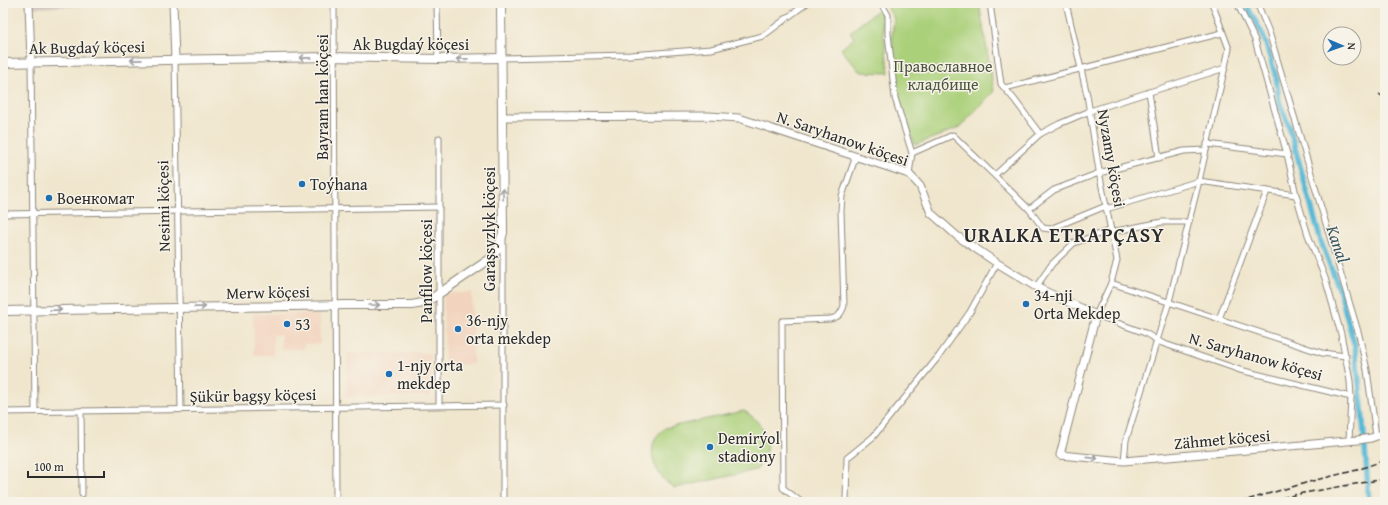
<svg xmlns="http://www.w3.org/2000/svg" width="1388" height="505" font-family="'Gentium Book Plus',serif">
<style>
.built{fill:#f2d4be}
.industrial{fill:#cfc0ba}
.green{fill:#aad079;stroke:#6a7e52}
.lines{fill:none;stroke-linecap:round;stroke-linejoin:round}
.canal{stroke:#59b9d7;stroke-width:5.5}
.street-casing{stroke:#8e887c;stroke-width:7}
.secondary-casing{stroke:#8e887c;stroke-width:9}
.primary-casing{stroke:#8e887c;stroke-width:10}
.street{stroke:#fff;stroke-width:5}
.secondary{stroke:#fff;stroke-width:7}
.primary{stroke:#fff;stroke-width:8}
.rail{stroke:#2b2b2b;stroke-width:1.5;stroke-dasharray:6 3;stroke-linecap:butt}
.oneway{stroke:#a0a0a0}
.poi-dot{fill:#1f6fb2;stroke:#f7f3e8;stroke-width:1.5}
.labels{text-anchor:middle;stroke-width:3;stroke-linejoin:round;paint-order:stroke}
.street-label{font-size:16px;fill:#2b2b2b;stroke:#f7f3e8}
.park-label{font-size:16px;fill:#4b543e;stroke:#f7f3e8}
.poi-label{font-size:16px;fill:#2b2b2b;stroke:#f7f3e8;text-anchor:start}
.water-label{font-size:17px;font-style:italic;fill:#39565f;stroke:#f7f3e8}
.district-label{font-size:20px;font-weight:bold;letter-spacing:1px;fill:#2b2b2b;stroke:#f7f3e8}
</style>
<rect width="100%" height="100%" fill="#f7f3e8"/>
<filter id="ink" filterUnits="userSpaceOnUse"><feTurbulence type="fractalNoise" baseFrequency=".025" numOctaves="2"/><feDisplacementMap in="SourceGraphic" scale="8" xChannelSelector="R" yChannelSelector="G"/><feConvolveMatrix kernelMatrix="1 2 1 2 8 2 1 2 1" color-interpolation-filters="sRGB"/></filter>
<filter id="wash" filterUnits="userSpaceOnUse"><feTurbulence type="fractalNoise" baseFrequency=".012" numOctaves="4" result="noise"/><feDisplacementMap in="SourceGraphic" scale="16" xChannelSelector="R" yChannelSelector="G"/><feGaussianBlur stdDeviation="0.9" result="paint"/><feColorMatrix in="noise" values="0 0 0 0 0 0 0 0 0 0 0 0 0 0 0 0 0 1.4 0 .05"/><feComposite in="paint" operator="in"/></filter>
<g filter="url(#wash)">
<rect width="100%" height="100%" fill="#f0e6cd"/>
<g class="built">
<polygon points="472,292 473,364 445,365 443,294"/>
<polygon points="320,313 320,344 304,344 303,349 281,349 281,335 273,335 273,355 254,355 253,314"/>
<polygon points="347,353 431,353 431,396 347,397"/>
</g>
<polygon class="industrial" points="32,3 103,3 103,5 32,8"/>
<g class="green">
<polygon points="885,3 979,3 994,91 959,128 915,145 898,96 892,35 894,19"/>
<polygon points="880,8 889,73 860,72 841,49 854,38 850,32"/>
<path d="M 744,411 C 767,424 775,449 756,470 L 675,488 C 658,479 646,456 656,437 C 658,434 662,431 665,428 Z"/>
</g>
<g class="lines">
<polyline class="canal" points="1245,3 1263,35 1276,77 1279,101 1289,126 1321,242 1339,288 1355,347 1362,408 1369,502"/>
</g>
</g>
<g filter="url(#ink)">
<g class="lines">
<g class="street-casing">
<g id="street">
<polyline points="334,3 336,502"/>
<polyline points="437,3 438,59"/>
<polyline points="881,3 888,15 888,34 895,98 912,153 909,174"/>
<polyline points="990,3 1001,84 1014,99 1040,134"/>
<polyline points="1066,3 1087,95 1100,177 1117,260 1111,283 1096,315 1145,333 1162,343 1240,370 1351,397"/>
<polyline points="1237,3 1255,40 1287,154 1296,195 1308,235 1325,278 1341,334 1350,381 1351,397 1349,441"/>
<polyline points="1257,3 1269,32 1359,335 1367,370 1376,436"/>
<polyline points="501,58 630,55 711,49 763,36 807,3"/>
<polyline points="175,60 181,409"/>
<polyline points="31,62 35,411"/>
<polyline points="1005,88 1222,33"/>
<polyline points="1149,92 1159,158"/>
<polyline points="1207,144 1287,154"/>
<polyline points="912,153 953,135 1029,209 1054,190 1099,173 1184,151 1206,150"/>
<polyline points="995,175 1040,134 1059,124 1090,111 1225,68"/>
<polyline points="1029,209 1043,228 1050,229 1106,206"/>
<polyline points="1106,209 1199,181 1296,195"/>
<polyline points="3,214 439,207"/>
<polyline points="1111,232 1162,222 1188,222"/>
<polyline points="1111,283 1322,353 1346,356"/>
<polyline points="1036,287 1052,264 1074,243 1111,230"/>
<polyline points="1219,319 1267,191"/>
<polyline points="439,405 439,138"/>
<polyline points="81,411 82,494"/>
<polyline points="3,412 504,405"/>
<polyline points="1124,461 1126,440 1169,302 1199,181 1229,49 1212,3"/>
<polyline points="503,502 503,240"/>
<path d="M 801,502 L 783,488 L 782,321 L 830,319 C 839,317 841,314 844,306 L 841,211 L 842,196 L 856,156"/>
<polyline points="846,502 847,458 873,437 939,356 970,312 997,263"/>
</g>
</g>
<g class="secondary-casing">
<g id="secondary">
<polyline points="29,3 31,62"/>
<polyline points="173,3 175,60"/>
<polyline points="502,117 709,116 739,118 909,174 920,186 931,213 957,236 997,263 1036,287 1096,315 1060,455 1124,461 1358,440 1371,438 1385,433"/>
</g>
</g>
<g class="primary-casing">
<g id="primary">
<polyline points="3,63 327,57 438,59 501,58"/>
<polyline points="3,311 346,305 412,305 423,303 431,299 490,259 498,249 503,233 501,3"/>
</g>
</g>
<use href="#street" class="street"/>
<use href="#secondary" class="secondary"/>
<use href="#primary" class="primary"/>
<g class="rail">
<polyline points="1379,94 1385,98"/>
<polyline points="1240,502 1316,480 1357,470 1385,460"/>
<polyline points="1264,502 1303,493 1385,479"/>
</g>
</g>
<defs><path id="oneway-shaft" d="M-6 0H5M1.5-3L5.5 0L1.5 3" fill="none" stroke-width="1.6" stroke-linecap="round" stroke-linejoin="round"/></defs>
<g class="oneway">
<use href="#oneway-shaft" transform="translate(305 58) rotate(179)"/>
<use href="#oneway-shaft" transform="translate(462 59) rotate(179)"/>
<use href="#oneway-shaft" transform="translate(136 60) rotate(179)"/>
<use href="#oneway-shaft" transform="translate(503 194) rotate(-91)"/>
<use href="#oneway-shaft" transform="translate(374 305)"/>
<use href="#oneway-shaft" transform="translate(200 307) rotate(-1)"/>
<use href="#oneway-shaft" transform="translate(56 310) rotate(-1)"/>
<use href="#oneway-shaft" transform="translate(1092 458) rotate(6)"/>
</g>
</g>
<g class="poi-dot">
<circle cx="302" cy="184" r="4"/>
<circle cx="49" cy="198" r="4"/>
<circle cx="1026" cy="304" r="4"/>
<circle cx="287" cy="324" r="4"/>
<circle cx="458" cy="329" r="4"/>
<circle cx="389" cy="374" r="4"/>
<circle cx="710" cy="447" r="4"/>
</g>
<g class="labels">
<g class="street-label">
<text x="411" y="50">Ak Bugdaý köçesi</text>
<text transform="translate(87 47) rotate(-1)" y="6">Ak Bugdaý köçesi</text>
<text transform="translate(322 97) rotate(-90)" y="6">Bayram han köçesi</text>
<text transform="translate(843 138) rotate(19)" y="6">N. Saryhanow köçesi</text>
<text transform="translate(1112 158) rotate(80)" y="6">Nyzamy köçesi</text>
<text transform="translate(163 206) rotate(-91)" y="6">Nesimi köçesi</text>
<text transform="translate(489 229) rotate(-90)" y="6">Garaşsyzlyk köçesi</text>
<text transform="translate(426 271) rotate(-90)" y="6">Panfilow köçesi</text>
<text transform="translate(268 292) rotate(-1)" y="6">Merw köçesi</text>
<text transform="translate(1256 356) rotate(16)" y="6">N. Saryhanow köçesi</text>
<text transform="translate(253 395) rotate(-1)" y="6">Şükür bagşy köçesi</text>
<text transform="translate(1222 439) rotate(-5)" y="6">Zähmet köçesi</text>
</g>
<g class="park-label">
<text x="943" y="72">Православное<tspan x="943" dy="18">кладбище</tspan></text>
</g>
<g class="poi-label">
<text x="310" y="190">Toýhana</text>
<text x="57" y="204">Военкомат</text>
<text x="1034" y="301">34-nji<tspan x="1034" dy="18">Orta Mekdep</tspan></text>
<text x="466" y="326">36-njy<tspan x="466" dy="18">orta mekdep</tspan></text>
<text x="295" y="330">53</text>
<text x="397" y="371">1-njy orta<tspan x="397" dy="18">mekdep</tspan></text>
<text x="718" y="444">Demirýol<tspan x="718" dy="18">stadiony</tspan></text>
</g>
<g class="water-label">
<text transform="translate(1338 244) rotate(71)" y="6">Kanal</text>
</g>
<g class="district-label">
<text x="1064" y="242">URALKA ETRAPÇASY</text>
</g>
</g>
<rect width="1388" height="505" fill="none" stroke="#f7f3e8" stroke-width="16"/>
<g transform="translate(1342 46) rotate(92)"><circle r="19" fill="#f7f3e8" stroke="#a5a39c"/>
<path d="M0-3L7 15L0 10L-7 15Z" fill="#1f6fb2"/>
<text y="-6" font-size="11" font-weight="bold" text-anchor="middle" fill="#2b2b2b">N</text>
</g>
<path d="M28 471v6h76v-6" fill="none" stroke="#2b2b2b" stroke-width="2"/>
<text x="34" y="471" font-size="12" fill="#2b2b2b" stroke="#f7f3e8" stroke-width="3" paint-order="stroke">100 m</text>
</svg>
